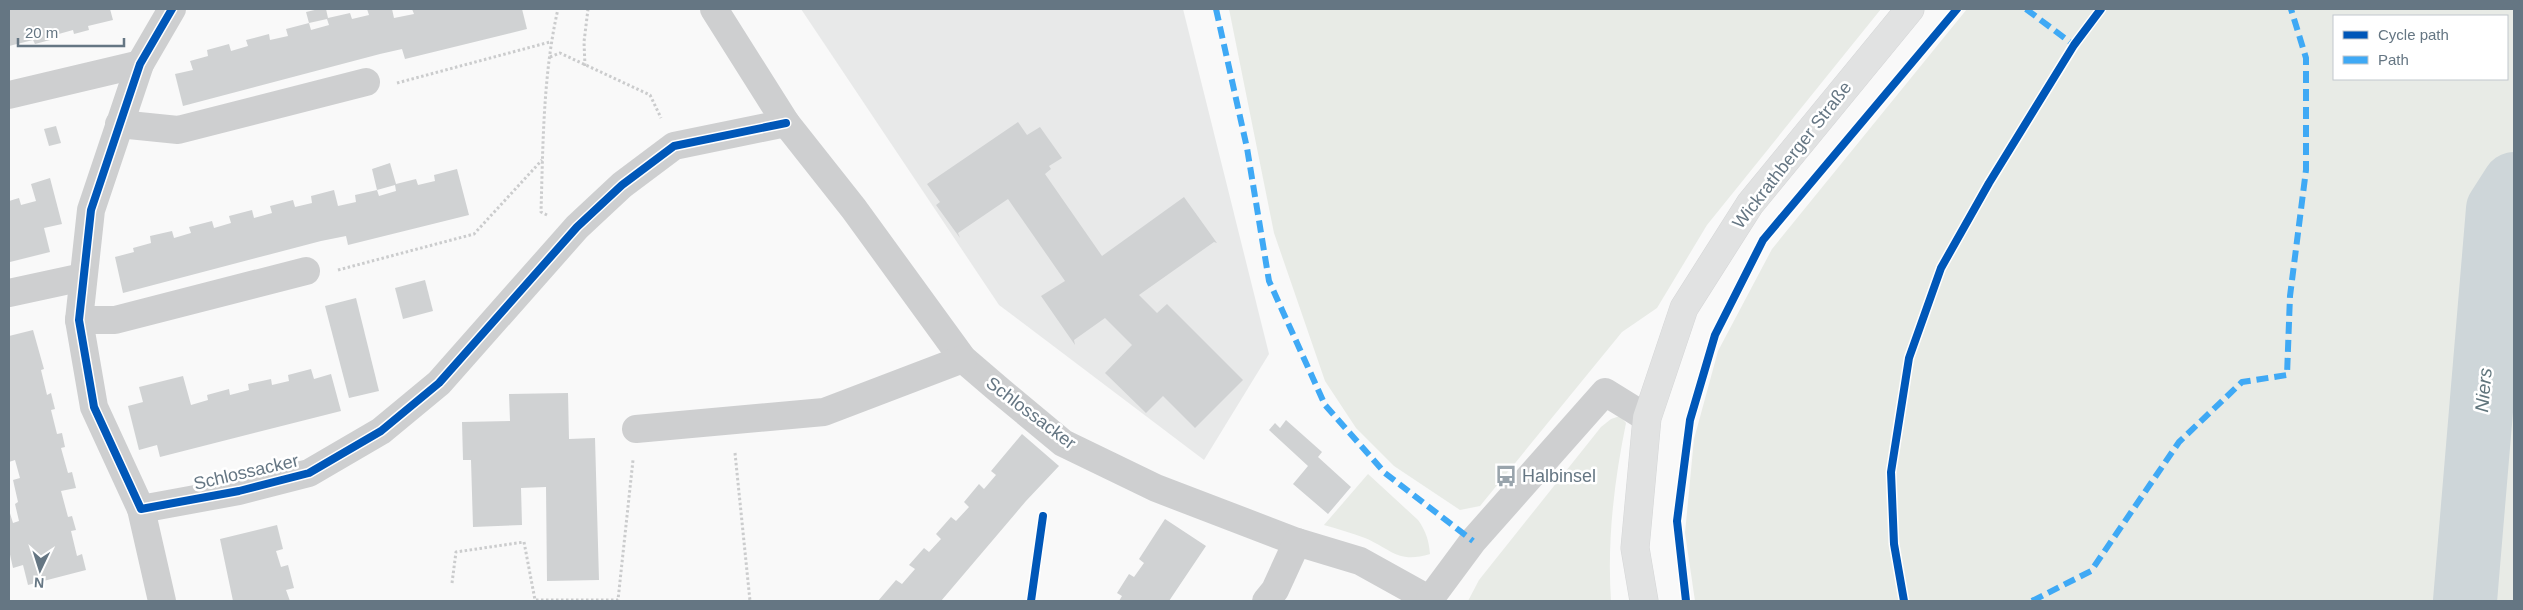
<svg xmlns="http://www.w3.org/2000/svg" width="2523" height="610" font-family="Helvetica,sans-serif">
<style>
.built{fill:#e8e9e9}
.green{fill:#e8ebe6;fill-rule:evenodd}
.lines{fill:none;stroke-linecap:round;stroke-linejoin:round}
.river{stroke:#ced6d9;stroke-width:64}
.building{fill:#d0d2d3}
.major-casing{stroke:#d5d6d7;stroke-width:29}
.path{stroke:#cbcccd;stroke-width:3;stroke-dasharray:2.5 2.5;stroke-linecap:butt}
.minor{stroke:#cecfd0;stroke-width:28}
.major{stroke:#e1e2e2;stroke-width:28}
.quiet{stroke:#3fa9f5;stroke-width:6;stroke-dasharray:12 6;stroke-linecap:butt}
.cycleway-casing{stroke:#fff;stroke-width:11}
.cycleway{stroke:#0057b8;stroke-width:8}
.labels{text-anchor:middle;stroke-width:5;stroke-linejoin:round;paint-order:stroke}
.street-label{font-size:18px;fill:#657683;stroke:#fff}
.poi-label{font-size:18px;fill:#657683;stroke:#fff;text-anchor:start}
.water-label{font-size:19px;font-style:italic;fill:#60757c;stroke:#fff}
</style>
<rect width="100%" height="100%" fill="#f9f9f9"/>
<polygon class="built" points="801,9 1183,9 1269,354 1204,460 999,305"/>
<g class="green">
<polygon points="1229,9 1881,9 1707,225 1657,308 1622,332 1480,506 1460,510 1394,466 1356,428 1325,381 1274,233"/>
<path d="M 1967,9 L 2514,9 L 2514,601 L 1695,601 L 1685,533 L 1694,439 L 1718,351 L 1772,249 ZM 2507,16 L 2507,79 L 2334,79 L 2334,16 Z"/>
<path d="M 1620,416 L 1626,423 C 1614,482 1607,541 1611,601 L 1468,601 L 1479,580 L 1601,427 L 1611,419 Z"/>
<path d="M 1368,474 L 1418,520 C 1426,531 1429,541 1430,554 C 1398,564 1391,549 1365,538 C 1352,533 1338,529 1324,525 Z"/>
</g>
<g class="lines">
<polyline class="river" points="2465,601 2498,209 2514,184"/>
</g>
<g class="building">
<polygon points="9,9 110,9 113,20 88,26 89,30 74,34 73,30 48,37 50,40 35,44 33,40 9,46"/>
<polygon points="319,9 326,9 328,18 350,13 352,19 369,15 367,9 392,9 394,18 414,14 412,9 522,9 527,29 405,59 402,49 380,54 183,106 175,74 193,70 190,61 208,56 207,50 229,44 231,51 248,46 246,40 269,34 270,40 288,36 286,29 309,23 311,30 329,25 327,19 309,23 306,12"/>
<polygon points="1018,122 1027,135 1040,127 1062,158 1049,166 1051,169 1045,174 1102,256 1184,197 1217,243 1214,242 1139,295 1157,313 1167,304 1243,380 1195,428 1163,396 1146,413 1105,373 1132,345 1105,318 1074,340 1075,345 1041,296 1065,281 1008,199 958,233 960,238 936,205 940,202 927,184"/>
<polygon points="56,126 61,143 49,146 44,129"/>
<polygon points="390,163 396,184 416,179 418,185 435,181 434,175 457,169 469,215 348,245 346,236 321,241 123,293 115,257 134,252 133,248 151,243 150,236 172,231 174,238 191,233 189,227 212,221 214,228 231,223 229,216 252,210 254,218 272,213 270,206 293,200 295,207 312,203 311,196 334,190 338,206 356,202 355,195 377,190 379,196 396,191 395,185 377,190 372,169"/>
<polygon points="50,178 62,224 44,228 50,252 10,262 9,201 19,198 21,205 36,201 31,184"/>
<polygon points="425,280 433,311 403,319 395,288"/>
<polygon points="356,298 379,391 349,398 325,306"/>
<polygon points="33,330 44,369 41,370 47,395 51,393 55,409 51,410 57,434 62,433 65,447 61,448 68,473 72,472 76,488 61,491 68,517 72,516 76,530 71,531 77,556 82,554 86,570 28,585 23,565 13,568 9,550 9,510 13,523 19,521 15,504 18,502 13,480 20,478 15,460 9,462 9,336"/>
<polygon points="311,369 314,379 331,374 341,411 160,457 157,445 139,450 128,406 143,402 139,387 183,376 191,405 208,400 207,395 229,389 230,395 249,390 248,384 271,379 272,385 289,381 288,375"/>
<polygon points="568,393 569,439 595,438 599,580 547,581 546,487 521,488 522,525 473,527 471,460 463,460 462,422 510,421 509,394"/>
<polygon points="1286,420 1322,452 1318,457 1351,487 1328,514 1293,484 1308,466 1269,430 1275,423 1280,428"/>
<polygon points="1022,434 1059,466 1026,501 941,601 878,601 896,580 902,584 915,569 909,565 924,548 929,552 941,539 936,534 951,517 956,521 969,507 964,502 979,484 984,489 996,475 991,471"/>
<polygon points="1165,519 1206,546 1169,601 1119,601 1122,596 1117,593 1129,574 1134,577 1144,563 1139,559"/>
<polygon points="277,525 283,549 276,551 281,567 288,565 294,588 286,590 290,601 233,601 220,539"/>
</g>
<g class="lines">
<g class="major-casing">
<polyline id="major" points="1644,601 1635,548 1647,418 1684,308 1750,204 1910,9"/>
</g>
<g class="path">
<polyline points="550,57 560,53 650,95 661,118"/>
<polyline points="585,66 584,42 588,9"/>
<polyline points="397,83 550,42"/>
<path d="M 547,215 L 541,212 C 543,145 543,74 558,9"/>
<polyline points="338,270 474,234 542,160"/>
<polyline points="735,453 750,601"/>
<polyline points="452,583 456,552 524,542 535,600 618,600 633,460"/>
</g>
<g class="minor">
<polyline points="172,9 140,64 91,210 79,320 94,407 141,509 239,491 309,473 381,431 439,383 577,227 622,185 674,146 786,123"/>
<polyline points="714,9 786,123 854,209 963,359 998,389 1063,443 1156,488 1297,542 1360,561 1432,601"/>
<polyline points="9,95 140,64"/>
<polyline points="119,124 178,130 366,82"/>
<polyline points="9,293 83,277"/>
<polyline points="79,320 115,320 306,271"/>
<polyline points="636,429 824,412 963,359"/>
<polyline points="141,509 162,601"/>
<polyline points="1430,599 1473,541 1605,392 1647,418"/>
<polyline points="1266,601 1275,590 1297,542"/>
</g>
<use href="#major" class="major"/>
<g class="quiet">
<polyline points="1216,9 1247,148 1269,281 1325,405 1385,473 1473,541"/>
<polyline points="2026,9 2074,45"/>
<polyline points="2032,601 2091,571 2179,442 2242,382 2287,375 2290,296 2306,170 2306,58 2291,9"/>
</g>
<g class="cycleway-casing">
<g id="cycleway">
<polyline points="172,9 140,64 91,210 79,320 94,407 141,509 239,491 309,473 381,431 439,383 577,227 622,185 674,146 786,123"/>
<polyline points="1031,601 1043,516"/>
<polyline points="1686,601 1677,521 1690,420 1715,335 1763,240 1957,9"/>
<polyline points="1904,601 1894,544 1891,472 1909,358 1941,268 1989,183 2074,45 2101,9"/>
</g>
</g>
<use href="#cycleway" class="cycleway"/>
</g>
<defs>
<g id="bus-bare" transform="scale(1.725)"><path d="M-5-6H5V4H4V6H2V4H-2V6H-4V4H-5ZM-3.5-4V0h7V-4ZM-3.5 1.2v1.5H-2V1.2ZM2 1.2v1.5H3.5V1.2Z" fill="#99a4ac" stroke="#fff" stroke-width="2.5" paint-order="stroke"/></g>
</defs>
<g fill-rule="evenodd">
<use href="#bus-bare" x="1506" y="476"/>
</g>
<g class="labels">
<g class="street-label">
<text transform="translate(1792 155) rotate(-52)" y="6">Wickrathberger Straße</text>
<text transform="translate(1031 413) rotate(37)" y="6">Schlossacker</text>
<text transform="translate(246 472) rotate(-13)" y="6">Schlossacker</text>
</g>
<g class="poi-label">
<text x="1522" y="482">Halbinsel</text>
</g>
<g class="water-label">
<text transform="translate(2483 390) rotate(-85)" y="7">Niers</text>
</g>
</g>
<rect width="2523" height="610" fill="none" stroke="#657683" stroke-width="20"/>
<rect x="2333" y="15" width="175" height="65" fill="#ffffff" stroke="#c1c8cd"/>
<rect x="2343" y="31" width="25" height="8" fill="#0057b8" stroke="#c1c8cd"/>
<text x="2378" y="40" font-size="15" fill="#657683">Cycle path</text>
<rect x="2343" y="56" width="25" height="8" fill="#3fa9f5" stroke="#c1c8cd"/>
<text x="2378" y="65" font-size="15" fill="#657683">Path</text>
<g transform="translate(40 570) rotate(184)" stroke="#ffffff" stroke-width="4" paint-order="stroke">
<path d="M0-4L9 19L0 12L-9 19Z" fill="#657683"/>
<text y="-8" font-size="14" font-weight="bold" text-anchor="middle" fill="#657683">N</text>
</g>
<path d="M18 38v8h106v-8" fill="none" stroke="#657683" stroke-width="2.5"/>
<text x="25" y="38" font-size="15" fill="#657683" stroke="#ffffff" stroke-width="4" paint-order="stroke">20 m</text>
</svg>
